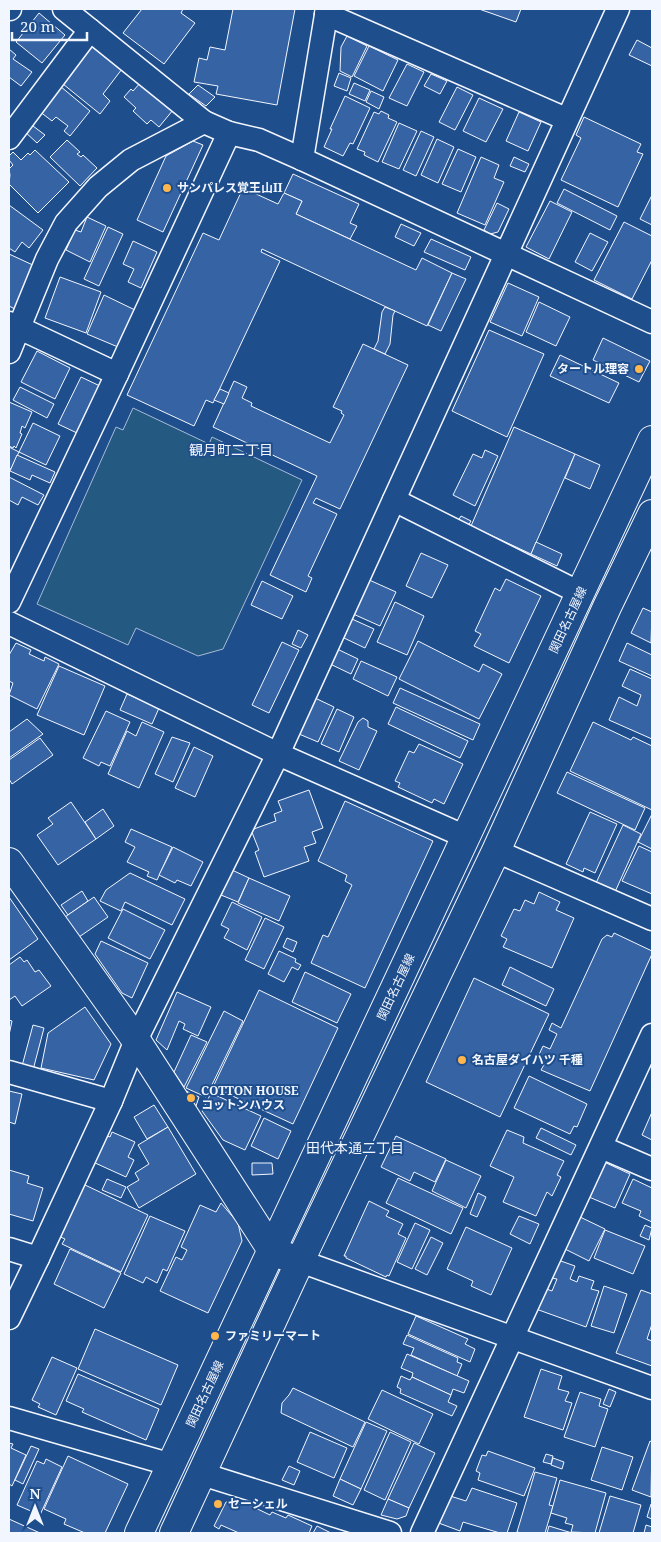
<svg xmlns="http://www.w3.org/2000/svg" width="661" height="1542" font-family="'Noto Serif','Noto Sans JP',serif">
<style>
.green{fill:#245a82;stroke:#a8bbd7}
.building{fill:#3563a3;stroke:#f2f6ff}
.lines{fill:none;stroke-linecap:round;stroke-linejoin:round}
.street-casing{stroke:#f2f6ff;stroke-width:25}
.secondary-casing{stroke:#f2f6ff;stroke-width:30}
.primary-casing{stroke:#f2f6ff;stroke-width:30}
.street{stroke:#1f4e8c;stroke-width:22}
.secondary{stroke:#1f4e8c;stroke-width:28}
.primary{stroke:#1f4e8c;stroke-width:28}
.poi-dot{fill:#ffb74d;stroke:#1f4e8c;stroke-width:2}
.labels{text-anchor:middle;stroke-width:4;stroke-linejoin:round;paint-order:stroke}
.poi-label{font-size:12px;font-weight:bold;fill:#f2f6ff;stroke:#1f4e8c;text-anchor:start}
.street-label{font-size:12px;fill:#f2f6ff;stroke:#1f4e8c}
.neighbourhood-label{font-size:14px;fill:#f2f6ff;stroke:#1f4e8c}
</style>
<rect width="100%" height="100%" fill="#1f4e8c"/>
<polygon class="green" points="133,408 209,444 212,437 302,480 223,649 198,656 136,628 128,645 37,604 116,427 123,430"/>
<g class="building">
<polygon points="142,9 183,9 181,13 195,23 164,64 123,33"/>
<polygon points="233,9 295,9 277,105 216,94 218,86 194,82 199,58 207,60 210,47 225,50"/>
<polygon points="479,9 521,9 516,22"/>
<polygon points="39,13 65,35 42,63 16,42"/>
<polygon points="347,36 367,46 352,77 340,71 341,47"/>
<polygon points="637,40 652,48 652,66 629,55"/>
<polygon points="369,46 398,60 383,91 354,76"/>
<polygon points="92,47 122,69 103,94 110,101 100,114 63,84"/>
<polygon points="9,49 16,55 13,59 32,72 21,86 9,77"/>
<polygon points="407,64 424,72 407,106 389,98"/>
<polygon points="339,73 351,78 347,91 334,86"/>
<polygon points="431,74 447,81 440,94 424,86"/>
<polygon points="141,82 173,110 159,127 151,120 147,124 133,111 136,108 124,97 131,89 133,91"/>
<polygon points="354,83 370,90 365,101 349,94"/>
<polygon points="198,85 215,97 206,106 189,94"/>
<polygon points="60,86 90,111 70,136 64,131 68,126 56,117 52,121 39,111"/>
<polygon points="457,87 473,95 455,130 439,122"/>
<polygon points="371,91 384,97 379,109 366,102"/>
<polygon points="345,96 370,108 353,144 350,143 343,156 324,147 332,129 330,129"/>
<polygon points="479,98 503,109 486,142 463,131"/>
<polygon points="381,111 389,115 388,118 397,122 378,162 364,155 365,152 357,149 374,112 379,114"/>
<polygon points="519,112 541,122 528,151 506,141"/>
<polygon points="584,117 641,144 637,152 643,154 618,207 561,180 581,138 576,135"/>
<polygon points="29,123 45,135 37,143 23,130"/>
<polygon points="399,123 417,131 399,169 382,162"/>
<polygon points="421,131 434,137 416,176 403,170"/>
<polygon points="437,139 454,147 438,183 421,175"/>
<polygon points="67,140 80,152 77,154 81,157 83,155 97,168 80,186 50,157"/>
<polygon points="193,141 203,145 163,232 137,220 166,156"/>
<polygon points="458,149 476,157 461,192 442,184"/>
<polygon points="35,150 69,182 38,213 9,184 10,175 9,169 13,165 9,160 9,156 13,152 21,160 28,153 30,155"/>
<polygon points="481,157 499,165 494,178 504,182 485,225 457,213"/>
<polygon points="514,157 529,164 525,172 510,166"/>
<polygon points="293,174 359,204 350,223 357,226 350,239 296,214 302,201 284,193"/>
<polygon points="243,188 278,204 284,193 302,201 296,214 416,270 422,258 452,273 427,326 262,249 261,252 280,261 213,403 206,400 194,426 127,395 203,233 219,240"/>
<polygon points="564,189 617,216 610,230 557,203"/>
<polygon points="652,195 652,225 640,219"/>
<polygon points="550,201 572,212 549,259 526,247"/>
<polygon points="497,203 509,209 498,232 490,234 484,230"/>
<polygon points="9,205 43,230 29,248 22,242 15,252 9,248"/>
<polygon points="87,217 106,226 90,262 66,250 75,230 81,232"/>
<polygon points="624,222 652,236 652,260 632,299 594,280"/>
<polygon points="401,224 421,233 414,246 395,237"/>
<polygon points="108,227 123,234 99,286 84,279"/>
<polygon points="590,233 608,242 592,271 575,262"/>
<polygon points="431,239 471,257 465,270 424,252"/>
<polygon points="133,241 157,252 141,288 128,282 134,269 123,264"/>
<polygon points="9,254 35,266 15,309 9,306"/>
<polygon points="452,273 466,279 441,331 428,325"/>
<polygon points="60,277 101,292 86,333 45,318"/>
<polygon points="508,283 539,297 522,336 490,322"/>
<polygon points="104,295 135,310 118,347 87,334"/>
<polygon points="539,302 570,317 556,346 526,332"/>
<polygon points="385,307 395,311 393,315 390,344 385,354 374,349 378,341 382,312"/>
<polygon points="489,330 544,354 507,437 452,411"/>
<polygon points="603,338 650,361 639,382 593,360"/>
<polygon points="363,344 408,365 340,509 316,498 313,503 337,514 308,576 312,578 306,592 270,575 317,476 213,427 234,381 247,387 242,398 252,403 251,406 330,443 344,415 341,413 342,411 333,407"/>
<polygon points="37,351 70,368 55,399 21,382"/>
<polygon points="560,355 619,383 609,403 550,376"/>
<polygon points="81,377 100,386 77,433 58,424"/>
<polygon points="20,387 54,404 47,418 13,400"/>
<polygon points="220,389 229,393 224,404 214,400"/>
<polygon points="9,402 32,412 25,428 22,426 20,433 22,434 16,448 14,446 13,448 9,446"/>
<polygon points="33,423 60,436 46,465 19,452"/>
<polygon points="514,427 575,454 531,554 471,526"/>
<polygon points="9,447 19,452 11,469 9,468"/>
<polygon points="485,450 498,456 475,506 453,495 473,454 482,458"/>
<polygon points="575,454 600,465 590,489 565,478"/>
<polygon points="17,455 55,472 50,483 32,475 30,480 10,471"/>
<polygon points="9,477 44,495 38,505 22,497 18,505 9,500"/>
<polygon points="461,516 471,521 468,526 458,521"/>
<polygon points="536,542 562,554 557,566 531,554"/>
<polygon points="421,553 448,565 432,598 406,586"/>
<polygon points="367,579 396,592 380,626 351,613"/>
<polygon points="506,579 541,596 509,663 474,646 481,634 475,631 495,588 500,591"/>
<polygon points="262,581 293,596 282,619 251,605"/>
<polygon points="395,602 424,616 407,655 377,642"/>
<polygon points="643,608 652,612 651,643 631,633"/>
<polygon points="352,619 374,629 365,648 344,638"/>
<polygon points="298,630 308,635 301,648 292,644"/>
<polygon points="418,641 479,672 483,664 502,674 479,719 399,679"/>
<polygon points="282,642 299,650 269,713 252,705"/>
<polygon points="16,643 31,650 29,654 44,661 45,657 59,664 37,709 9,695 13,683 9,681 9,655"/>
<polygon points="627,643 652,655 652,676 619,661"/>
<polygon points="335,648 358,659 351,674 328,663"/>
<polygon points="361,661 397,677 388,696 353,679"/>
<polygon points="59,666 105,686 84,735 37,715"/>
<polygon points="630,669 652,679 652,739 609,720 619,697 637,706 641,695 622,686"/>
<polygon points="400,688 480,724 473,740 393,703"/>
<polygon points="127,694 159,708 152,724 120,710"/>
<polygon points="315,698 334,707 318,742 299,734"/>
<polygon points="396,707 468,741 460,758 388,724"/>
<polygon points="337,709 354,717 339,752 321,744"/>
<polygon points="106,711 130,722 110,766 101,762 99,766 83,758"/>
<polygon points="363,718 368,721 368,727 377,731 359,770 339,761 358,722"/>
<polygon points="27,719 43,734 9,758 9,732"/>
<polygon points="142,722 164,732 139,788 108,774 127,731 136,736"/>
<polygon points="593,722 631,740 633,737 652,746 652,810 570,771"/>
<polygon points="172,737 190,743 173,782 155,774"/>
<polygon points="40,738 53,755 12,784 9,779 9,760"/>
<polygon points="419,744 463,764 444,804 434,799 432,803 398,787 400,783 395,781 409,751 414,753"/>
<polygon points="194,747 213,756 195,797 175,788"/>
<polygon points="567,772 645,808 635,830 557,793"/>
<polygon points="309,790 323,828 312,832 316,843 304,847 309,861 264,877 255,852 259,850 251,830 276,821 274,814 282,811 278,801"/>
<polygon points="345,801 433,841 365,988 311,963 323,935 328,937 352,885 345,881 347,875 318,861"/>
<polygon points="71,802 96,839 58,865 37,835 53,824 48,818"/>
<polygon points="103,809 114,826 96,839 85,822"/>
<polygon points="590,812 617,824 595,873 584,868 583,872 566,864"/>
<polygon points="652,814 652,849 638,842"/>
<polygon points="623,825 641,834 615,892 596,883"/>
<polygon points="131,829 172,847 157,880 147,876 149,872 127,862 135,847 125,842"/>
<polygon points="639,846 652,852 652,894 622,881"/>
<polygon points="173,847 203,862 191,886 177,880 175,883 159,875"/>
<polygon points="232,870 249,878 238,902 221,895"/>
<polygon points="130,873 185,899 172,925 125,902 121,911 100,901 106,890"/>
<polygon points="249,878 290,896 279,921 238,903"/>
<polygon points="82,891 88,901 68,915 61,905"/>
<polygon points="539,892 560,902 556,910 574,918 552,968 503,947 507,939 501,936 514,909 520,911 525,900 534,904"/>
<polygon points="9,897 38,939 9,960"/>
<polygon points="94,897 108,917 79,937 65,917"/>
<polygon points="232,902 262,917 247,950 224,938 229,929 221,925"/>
<polygon points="123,909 165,930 150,959 108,938"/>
<polygon points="265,918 284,927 264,969 245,960"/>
<polygon points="614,933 652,951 652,954 590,1091 541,1070 545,1063 537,1059 543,1046 550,1049 557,1034 549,1030 552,1023 561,1028 602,939 607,935 612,937"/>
<polygon points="287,938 297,942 293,952 283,947"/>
<polygon points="101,941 148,963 132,998 122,993 95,954"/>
<polygon points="279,951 296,959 295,962 301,965 298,970 292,967 284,982 268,974"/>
<polygon points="20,957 24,962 27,960 35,972 39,970 51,986 22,1006 15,996 9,1000 9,965"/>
<polygon points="510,967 554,989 546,1006 502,985"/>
<polygon points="305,972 351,994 337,1023 292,1002"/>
<polygon points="474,978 549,1014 500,1117 426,1082"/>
<polygon points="259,990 338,1028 293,1124 213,1087"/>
<polygon points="177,992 211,1007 198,1036 183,1029 185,1024 179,1021 167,1050 156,1040"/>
<polygon points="85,1007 111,1044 94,1080 41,1068 48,1033"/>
<polygon points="224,1011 243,1021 206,1097 186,1088"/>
<polygon points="9,1020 12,1021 9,1035"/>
<polygon points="33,1025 44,1028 33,1070 22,1066"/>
<polygon points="191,1035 207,1042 184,1087 174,1072"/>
<polygon points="529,1076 587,1104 577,1127 574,1126 570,1134 514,1108"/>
<polygon points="9,1091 22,1094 15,1124 9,1122"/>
<polygon points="186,1091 199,1097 196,1106 183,1100"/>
<polygon points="211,1093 261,1116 245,1150 223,1140 202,1111"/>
<polygon points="154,1105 168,1127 147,1139 134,1117"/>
<polygon points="652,1112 652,1140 642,1135"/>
<polygon points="264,1118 291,1131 278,1159 251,1146"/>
<polygon points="168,1127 196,1174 139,1208 127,1187 139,1180 135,1173 149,1164 138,1145"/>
<polygon points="541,1128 576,1145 571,1155 536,1138"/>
<polygon points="507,1130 524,1137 523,1143 564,1161 557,1175 561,1177 552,1196 547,1192 536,1216 503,1202 514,1177 490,1166"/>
<polygon points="112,1132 135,1142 128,1157 134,1160 126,1177 93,1162 105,1135 110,1137"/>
<polygon points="396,1136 446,1159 435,1182 414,1172 410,1181 381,1167"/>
<polygon points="446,1160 481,1176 466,1208 432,1191"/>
<polygon points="604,1162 630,1174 615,1208 589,1197"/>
<polygon points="252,1163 272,1163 273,1174 252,1175"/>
<polygon points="9,1170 29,1176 27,1183 43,1188 33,1221 9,1214"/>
<polygon points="398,1178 463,1208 451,1234 386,1203"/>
<polygon points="107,1179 126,1187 121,1198 102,1190"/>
<polygon points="633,1179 652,1188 652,1222 639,1216 641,1211 622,1203"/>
<polygon points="83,1184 148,1215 121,1272 62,1244 65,1239 58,1236"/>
<polygon points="478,1193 486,1197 477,1217 470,1214"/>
<polygon points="369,1201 389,1211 386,1216 403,1224 398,1234 406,1238 389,1276 387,1275 386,1277 346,1258 346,1256 344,1256"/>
<polygon points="221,1203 238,1223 242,1241 208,1313 160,1291 176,1257 182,1260 187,1250 181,1247 200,1205 216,1212"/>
<polygon points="150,1216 185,1231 167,1271 163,1269 157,1283 146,1277 143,1283 124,1274"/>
<polygon points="519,1216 539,1224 530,1244 510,1234"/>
<polygon points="578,1216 605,1229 589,1261 563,1248"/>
<polygon points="415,1223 430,1230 412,1269 397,1262"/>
<polygon points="645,1225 652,1228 649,1240 640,1236"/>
<polygon points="466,1227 512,1248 491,1295 471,1286 473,1281 447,1269"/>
<polygon points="605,1230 645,1246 633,1274 594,1258"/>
<polygon points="431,1237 443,1243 427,1275 415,1269"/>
<polygon points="70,1249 121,1273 104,1308 54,1284"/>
<polygon points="558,1260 575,1266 570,1279 577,1282 579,1276 594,1281 591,1289 599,1291 586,1327 536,1309 544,1288 552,1291 557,1279 551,1278"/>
<polygon points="604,1286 627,1294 614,1333 591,1326"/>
<polygon points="641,1290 652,1294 652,1324 647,1339 652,1341 652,1366 616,1353"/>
<polygon points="416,1316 468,1339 465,1344 475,1349 470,1362 408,1334"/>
<polygon points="95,1329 178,1365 161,1405 78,1369"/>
<polygon points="407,1335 458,1358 457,1362 462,1364 457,1376 411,1355 414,1348 403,1344"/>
<polygon points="407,1354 469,1381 464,1393 453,1389 451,1395 412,1377 413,1373 401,1368"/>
<polygon points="52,1357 77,1368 56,1415 38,1407 40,1404 32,1400"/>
<polygon points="541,1369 562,1376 558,1389 569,1392 565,1401 572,1403 563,1430 524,1417"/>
<polygon points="78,1374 159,1409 146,1440 82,1412 84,1409 66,1401"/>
<polygon points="401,1376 410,1380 412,1377 451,1395 448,1402 457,1406 452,1416 400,1393 401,1389 397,1387"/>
<polygon points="293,1388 365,1422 353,1447 281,1413 282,1403 289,1395"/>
<polygon points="609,1389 616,1392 610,1407 603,1404"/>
<polygon points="382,1390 433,1414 419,1444 368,1419"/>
<polygon points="580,1392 601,1399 599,1406 608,1409 595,1447 564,1437"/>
<polygon points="366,1422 387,1431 361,1489 340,1479"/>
<polygon points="310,1432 347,1448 334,1478 297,1462"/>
<polygon points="390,1432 411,1442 385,1500 364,1490"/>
<polygon points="650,1441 652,1442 651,1497 632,1490"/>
<polygon points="9,1443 13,1444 11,1448 26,1455 12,1486 9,1484"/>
<polygon points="414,1443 435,1453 409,1508 388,1499"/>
<polygon points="31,1446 39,1449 23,1484 15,1480"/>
<polygon points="602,1447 633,1457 622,1490 591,1480"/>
<polygon points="488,1451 535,1468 524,1496 478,1480 480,1473 476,1471 482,1455 486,1456"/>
<polygon points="546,1454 553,1456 551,1464 543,1462"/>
<polygon points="68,1456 128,1484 105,1533 85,1533 64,1524 66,1519 44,1509"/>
<polygon points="553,1458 564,1462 562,1469 551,1465"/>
<polygon points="46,1459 62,1467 40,1515 17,1505 37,1461 44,1464"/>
<polygon points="289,1466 300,1471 294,1485 282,1480"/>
<polygon points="535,1472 557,1478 549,1505 553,1506 545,1533 522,1533 517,1532"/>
<polygon points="340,1479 361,1489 353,1505 333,1496"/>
<polygon points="560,1480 606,1493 595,1533 571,1532 573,1525 565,1523 567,1518 551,1513"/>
<polygon points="472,1488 517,1503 507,1533 500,1533 463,1522 460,1531 436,1522 447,1495 466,1501"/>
<polygon points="610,1496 641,1505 633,1533 599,1533"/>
<polygon points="388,1499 409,1508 406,1516 397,1519 381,1515"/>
<polygon points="230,1501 241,1505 243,1502 270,1515 272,1512 286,1518 288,1515 312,1526 309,1533 239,1533 221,1525 219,1529 214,1526 226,1502"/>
<polygon points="651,1504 652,1505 652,1519 647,1517"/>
<polygon points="9,1519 40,1533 9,1533"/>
<polygon points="646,1525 652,1527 652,1533 644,1533"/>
<polygon points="317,1526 331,1533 313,1533"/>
<polygon points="549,1526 572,1533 547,1533"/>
</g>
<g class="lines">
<g class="street-casing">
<g id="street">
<polyline points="9,9 10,9"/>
<polyline points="64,9 204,122 229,133 259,140 302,159 652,322"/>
<polyline points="326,14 566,119"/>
<polyline points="9,138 90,30"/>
<polyline points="302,159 327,9"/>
<polyline points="9,323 117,374"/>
<polyline points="9,352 47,259 66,223 98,187 131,160 204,122"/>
<polyline points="394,500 580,593"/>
<polyline points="9,602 117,374 229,133"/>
<polyline points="9,623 278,754 466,837"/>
<polyline points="496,851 652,919"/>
<polyline points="9,1072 111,1101"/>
<polyline points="601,1147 652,1169"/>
<polyline points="9,1249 38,1258"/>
<polyline points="300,1261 652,1388"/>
<polyline points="9,1318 38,1258 111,1101 136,1040 278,754 618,9"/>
<polyline points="9,1418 172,1465"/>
<polyline points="202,1474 390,1533"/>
<polyline points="422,1533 652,1035"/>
</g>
</g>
<g class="secondary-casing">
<polyline id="secondary" points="9,862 136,1040 273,1252 300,1261"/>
</g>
<g class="primary-casing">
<g id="primary">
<polyline points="139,1533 652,440"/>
<polyline points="174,1533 300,1261 496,851 607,607 652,514"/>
</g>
</g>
<use href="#street" class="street"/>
<use href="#secondary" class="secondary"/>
<use href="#primary" class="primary"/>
</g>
<g class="poi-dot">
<circle cx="167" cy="188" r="5"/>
<circle cx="639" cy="369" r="5"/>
<circle cx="462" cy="1060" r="5"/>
<circle cx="191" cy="1098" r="5"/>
<circle cx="215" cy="1336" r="5"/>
<circle cx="218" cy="1504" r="5"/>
</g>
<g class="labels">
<g class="poi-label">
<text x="177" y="192">サンパレス覚王山II</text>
<text x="629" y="373" text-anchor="end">タートル理容</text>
<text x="472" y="1064">名古屋ダイハツ 千種</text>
<text x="201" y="1095">COTTON HOUSE<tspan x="201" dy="14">コットンハウス</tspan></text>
<text x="225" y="1340">ファミリーマート</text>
<text x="228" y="1508">セーシェル</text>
</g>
<g class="street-label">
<text transform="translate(568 620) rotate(-65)" y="4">関田名古屋線</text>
<text transform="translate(396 987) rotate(-65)" y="4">関田名古屋線</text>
<text transform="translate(205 1394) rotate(-65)" y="4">関田名古屋線</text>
</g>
<g class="neighbourhood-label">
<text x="231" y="455">観月町二丁目</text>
<text x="355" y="1153">田代本通二丁目</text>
</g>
</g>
<rect width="661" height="1542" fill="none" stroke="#f2f6ff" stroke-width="20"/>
<g transform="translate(35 1507)" stroke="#1f4e8c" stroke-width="4" paint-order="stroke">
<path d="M0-4L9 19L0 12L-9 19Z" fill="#f2f6ff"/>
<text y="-8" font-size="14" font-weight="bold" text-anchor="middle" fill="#f2f6ff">N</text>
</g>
<path d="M12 32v8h75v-8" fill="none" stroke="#f2f6ff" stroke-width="2.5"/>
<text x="20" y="32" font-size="15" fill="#f2f6ff" stroke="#1f4e8c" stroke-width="4" paint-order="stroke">20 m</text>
</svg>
